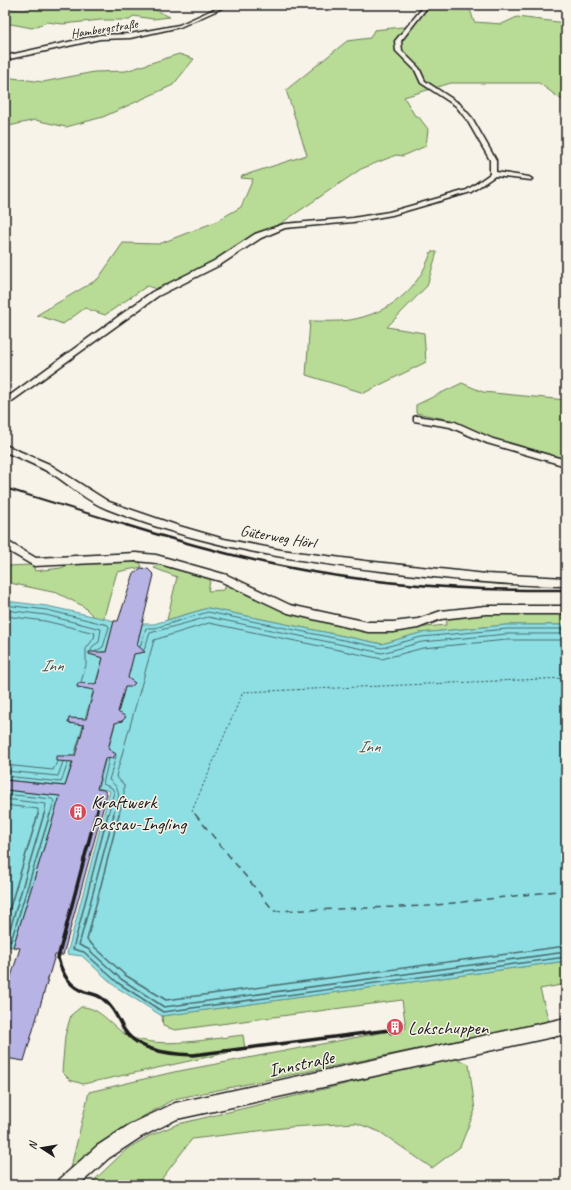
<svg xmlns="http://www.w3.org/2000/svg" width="571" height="1190" font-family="Caveat,sans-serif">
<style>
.green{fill:#b8db95;stroke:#6a7c58}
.water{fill:#8ddfe4;stroke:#609194}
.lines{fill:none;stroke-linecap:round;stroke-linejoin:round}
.shore-far1{stroke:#496a6c;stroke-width:1}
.shore{stroke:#496a6c;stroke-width:1.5}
.ferry-far1{stroke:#3e5658;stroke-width:1;stroke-dasharray:2.5 2;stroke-linecap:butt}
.ferry{stroke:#3e5658;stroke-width:1.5;stroke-dasharray:7 5.5;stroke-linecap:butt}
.building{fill:#b8b3e5;stroke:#1c1c1c}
.minor-casing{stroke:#1c1c1c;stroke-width:3}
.minor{fill:#f7f3e8;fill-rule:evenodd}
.rail-far2{stroke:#1c1c1c;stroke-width:2}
.rail-far1{stroke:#1c1c1c;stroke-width:2.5}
.rail{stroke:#1c1c1c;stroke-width:3.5}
.labels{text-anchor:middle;stroke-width:3;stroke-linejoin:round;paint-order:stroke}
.far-street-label{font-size:13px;fill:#1c1c1c;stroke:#f7f3e8}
.street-label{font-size:16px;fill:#1c1c1c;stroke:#f7f3e8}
.water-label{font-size:17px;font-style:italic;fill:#3e5658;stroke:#f7f3e8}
.near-poi-label{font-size:19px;fill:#1c1c1c;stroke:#f7f3e8;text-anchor:start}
.near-street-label{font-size:19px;fill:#1c1c1c;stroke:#f7f3e8}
</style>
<rect width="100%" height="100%" fill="#f7f3e8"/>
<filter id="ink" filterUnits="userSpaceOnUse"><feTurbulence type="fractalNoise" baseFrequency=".025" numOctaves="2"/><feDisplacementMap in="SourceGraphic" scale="8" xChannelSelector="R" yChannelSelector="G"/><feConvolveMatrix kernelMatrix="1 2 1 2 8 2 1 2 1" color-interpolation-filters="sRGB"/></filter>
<g filter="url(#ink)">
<g class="green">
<polygon points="46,5 94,8 104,5 152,5 149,7 170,17 153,19 133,16 130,20 101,20 63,24 47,22 32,28 11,24 5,25 5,9 24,10"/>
<polygon points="430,5 463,5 471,12 474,22 502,24 517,17 566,23 566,103 539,83 451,83 404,97 415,116 418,116 428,129 426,146 403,156 396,155 361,169 280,224 255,235 214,262 156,289 147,286 105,315 85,308 63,324 37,315 98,279 123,243 159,244 215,222 241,207 253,179 241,178 242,176 307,155 286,90 347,41 370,38 374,30 402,27 410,29"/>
<polygon points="179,54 194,59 173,85 103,117 66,127 35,120 5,127 5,77 43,82 94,72 126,71"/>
<path d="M 431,252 L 437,252 L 427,286 L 387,327 L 424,333 L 426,362 L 364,393 L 306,375 L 310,321 C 323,321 337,322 350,320 C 389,313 419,290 431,252 Z"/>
<polygon points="462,383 483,392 566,400 566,459 491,439 451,420 416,413 416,405"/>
<polygon points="139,560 142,567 117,572 103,620 94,617 83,606 57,593 5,582 5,566 33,565 35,571 61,568 70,564"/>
<polygon points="160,563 211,576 208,591 224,590 227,582 248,592 375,632 446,625 447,617 481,613 566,612 566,625 506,625 420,633 382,644 208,608 167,620 177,577 154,568"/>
<polygon points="566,961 566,984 540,989 549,1022 174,1099 123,1128 70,1171 89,1092 174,1072 406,1028 402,1000 175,1030 163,1026 162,1016"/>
<path d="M 81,1007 C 101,1006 115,1031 130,1037 C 163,1049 208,1039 243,1035 L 245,1049 L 83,1084 L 70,1080 L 62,1072 L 65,1036 L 71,1015 Z"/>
<polygon points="454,1058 469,1064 475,1110 460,1147 432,1168 380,1132 356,1123 291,1127 192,1139 157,1185 89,1185 127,1149 149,1136 178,1124"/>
</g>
<g class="water">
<polygon points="5,601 47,606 115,621 106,652 100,652 103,658 65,786 5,780"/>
<polygon points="208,608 382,644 420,633 506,625 566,625 566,961 162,1016 116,987 82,956 67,954 110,791 98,788 142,624 154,624"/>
<polygon points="5,790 60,796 13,947 5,946"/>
</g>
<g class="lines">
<g class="shore-far1">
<polyline points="5,605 47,610 108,625 109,627 103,647 96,651"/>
<polyline points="5,610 46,615 101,629 99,642 93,646 91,651"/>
<polyline points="5,616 45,621 95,633 94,638 86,649 86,665 81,682"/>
<polyline points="140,647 146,628 155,628 208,612 382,648 421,637 507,629 566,629"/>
<polyline points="144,650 150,633 208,617 382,653 422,642 507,634 566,634"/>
<polyline points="5,765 53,770 57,762"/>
<polyline points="5,771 58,776 63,762"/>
<polyline points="5,776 61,782 68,763"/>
<polyline points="5,794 52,799 54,801 50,815"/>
<polyline points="5,799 46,804 44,815"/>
<polyline points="5,805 38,809 38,815"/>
<polyline points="108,815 114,792 112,788 103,784 109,759"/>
<path d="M 113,815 C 118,799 124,791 109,780 L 116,756"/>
<polyline points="119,815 124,795 124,785 116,776 154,640 209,623 382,659 423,648 507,640 566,640"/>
</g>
<g class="shore">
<polyline points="108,814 73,949 84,952 118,983 163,1012 566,957"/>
<polyline points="114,814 79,945 88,949 121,979 164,1007 566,952"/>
<polyline points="119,814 87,940 125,975 166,1000 566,946"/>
<polyline points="5,924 38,814"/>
<polyline points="5,937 8,936 44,814"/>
<polyline points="5,942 11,941 50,814"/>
</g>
<polyline class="ferry-far1" points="196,815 192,811 243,692 566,678"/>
<polyline class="ferry" points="195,814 274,911 428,906 566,890"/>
</g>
<g class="building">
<polygon points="141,568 148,569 154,575 137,645 145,652 134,654 128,678 135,683 131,687 125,687 118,712 126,717 122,721 115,723 108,749 116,754 113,758 105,759 97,789 104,790 107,794 63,955 55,955 24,1061 5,1058 5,996 20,948 13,947 60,796 5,790 5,780 65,786 73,762 56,761 56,756 75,756 84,725 68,723 69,718 86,719 94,690 77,687 78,683 96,684 103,658 89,654 89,652 106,652 114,621 118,621 134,573"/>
<polygon points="400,1023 402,1032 390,1034 388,1024"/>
</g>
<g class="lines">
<g class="minor-casing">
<g id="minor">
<polygon points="223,5 229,5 180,27 130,38 100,39 5,60 5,56 100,35 130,34 179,25"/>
<polygon points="425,5 429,5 401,41 402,51 419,68 425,81 460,104 472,118 496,160 496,172 529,177 532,179 531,180 495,176 471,192 392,215 353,222 285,228 261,238 220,265 158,296 5,406 5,399 152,292 214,261 255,234 284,224 353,218 389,212 467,190 490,174 490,160 467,120 456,106 421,83 415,70 396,51 395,41"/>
<polygon points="417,416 455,422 493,439 566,460 566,466 487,443 450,427 414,421 414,417"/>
<path d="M 5,445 L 49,464 L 109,502 L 179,526 L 224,539 L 281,550 L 365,561 L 486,574 L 566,578 L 566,586 C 513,586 460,580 407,574 C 301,562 208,549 107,509 C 87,501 72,487 54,475 C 38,466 22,459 5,452 Z"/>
<polygon points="5,540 36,558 136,553 156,555 227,575 290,605 368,622 393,622 418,619 441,611 486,606 566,606 566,614 486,614 441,619 418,628 393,632 368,632 288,613 220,581 156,563 136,561 34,566 5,549"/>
<polygon points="566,1018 566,1034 177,1119 141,1137 109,1158 79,1185 57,1185 60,1179 97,1146 129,1125 175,1103"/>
</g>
</g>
<use href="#minor" class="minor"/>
<polyline class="rail-far2" points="5,488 129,526"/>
<g class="rail-far1">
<path d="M 126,525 C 177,541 228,555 281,566 C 375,585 470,591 566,590"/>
<polyline points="96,815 100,801"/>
</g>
<path class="rail" d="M 96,814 L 58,958 C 62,974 69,987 85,992 C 92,994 97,994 103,999 C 113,1007 116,1015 122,1026 C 135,1051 168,1054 193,1055 L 389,1030"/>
</g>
</g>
<defs>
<g id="building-disc" transform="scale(0.9)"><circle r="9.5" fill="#d1495b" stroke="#f7f3e8"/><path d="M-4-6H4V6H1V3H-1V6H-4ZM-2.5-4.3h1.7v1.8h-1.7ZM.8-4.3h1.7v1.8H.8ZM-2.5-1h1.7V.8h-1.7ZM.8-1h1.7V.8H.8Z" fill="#fff"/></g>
</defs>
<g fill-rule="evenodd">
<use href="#building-disc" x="78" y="812"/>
<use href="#building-disc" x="395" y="1027"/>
</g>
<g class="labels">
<g class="far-street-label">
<text transform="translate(104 28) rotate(-9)" y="5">Hambergstraße</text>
</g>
<g class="street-label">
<text transform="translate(278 536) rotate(10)" y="6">Güterweg Hörl</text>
</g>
<g class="water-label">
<text x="52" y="671">Inn</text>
<text x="369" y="752">Inn</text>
</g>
<g class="near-poi-label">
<text x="91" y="808">Kraftwerk<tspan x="91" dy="22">Passau-Ingling</tspan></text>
<text x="408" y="1034">Lokschuppen</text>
</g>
<g class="near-street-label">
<text transform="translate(301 1063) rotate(-12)" y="7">Innstraße</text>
</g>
</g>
<rect width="571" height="1190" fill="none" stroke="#f7f3e8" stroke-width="20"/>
<rect x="10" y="10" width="551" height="1170" fill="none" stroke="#1c1c1c" stroke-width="1.5" filter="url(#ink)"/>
<g transform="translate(42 1148) rotate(282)" stroke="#f7f3e8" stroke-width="3" paint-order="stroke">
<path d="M0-3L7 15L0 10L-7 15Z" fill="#1c1c1c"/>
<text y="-6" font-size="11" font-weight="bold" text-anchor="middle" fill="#1c1c1c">N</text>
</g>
</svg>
